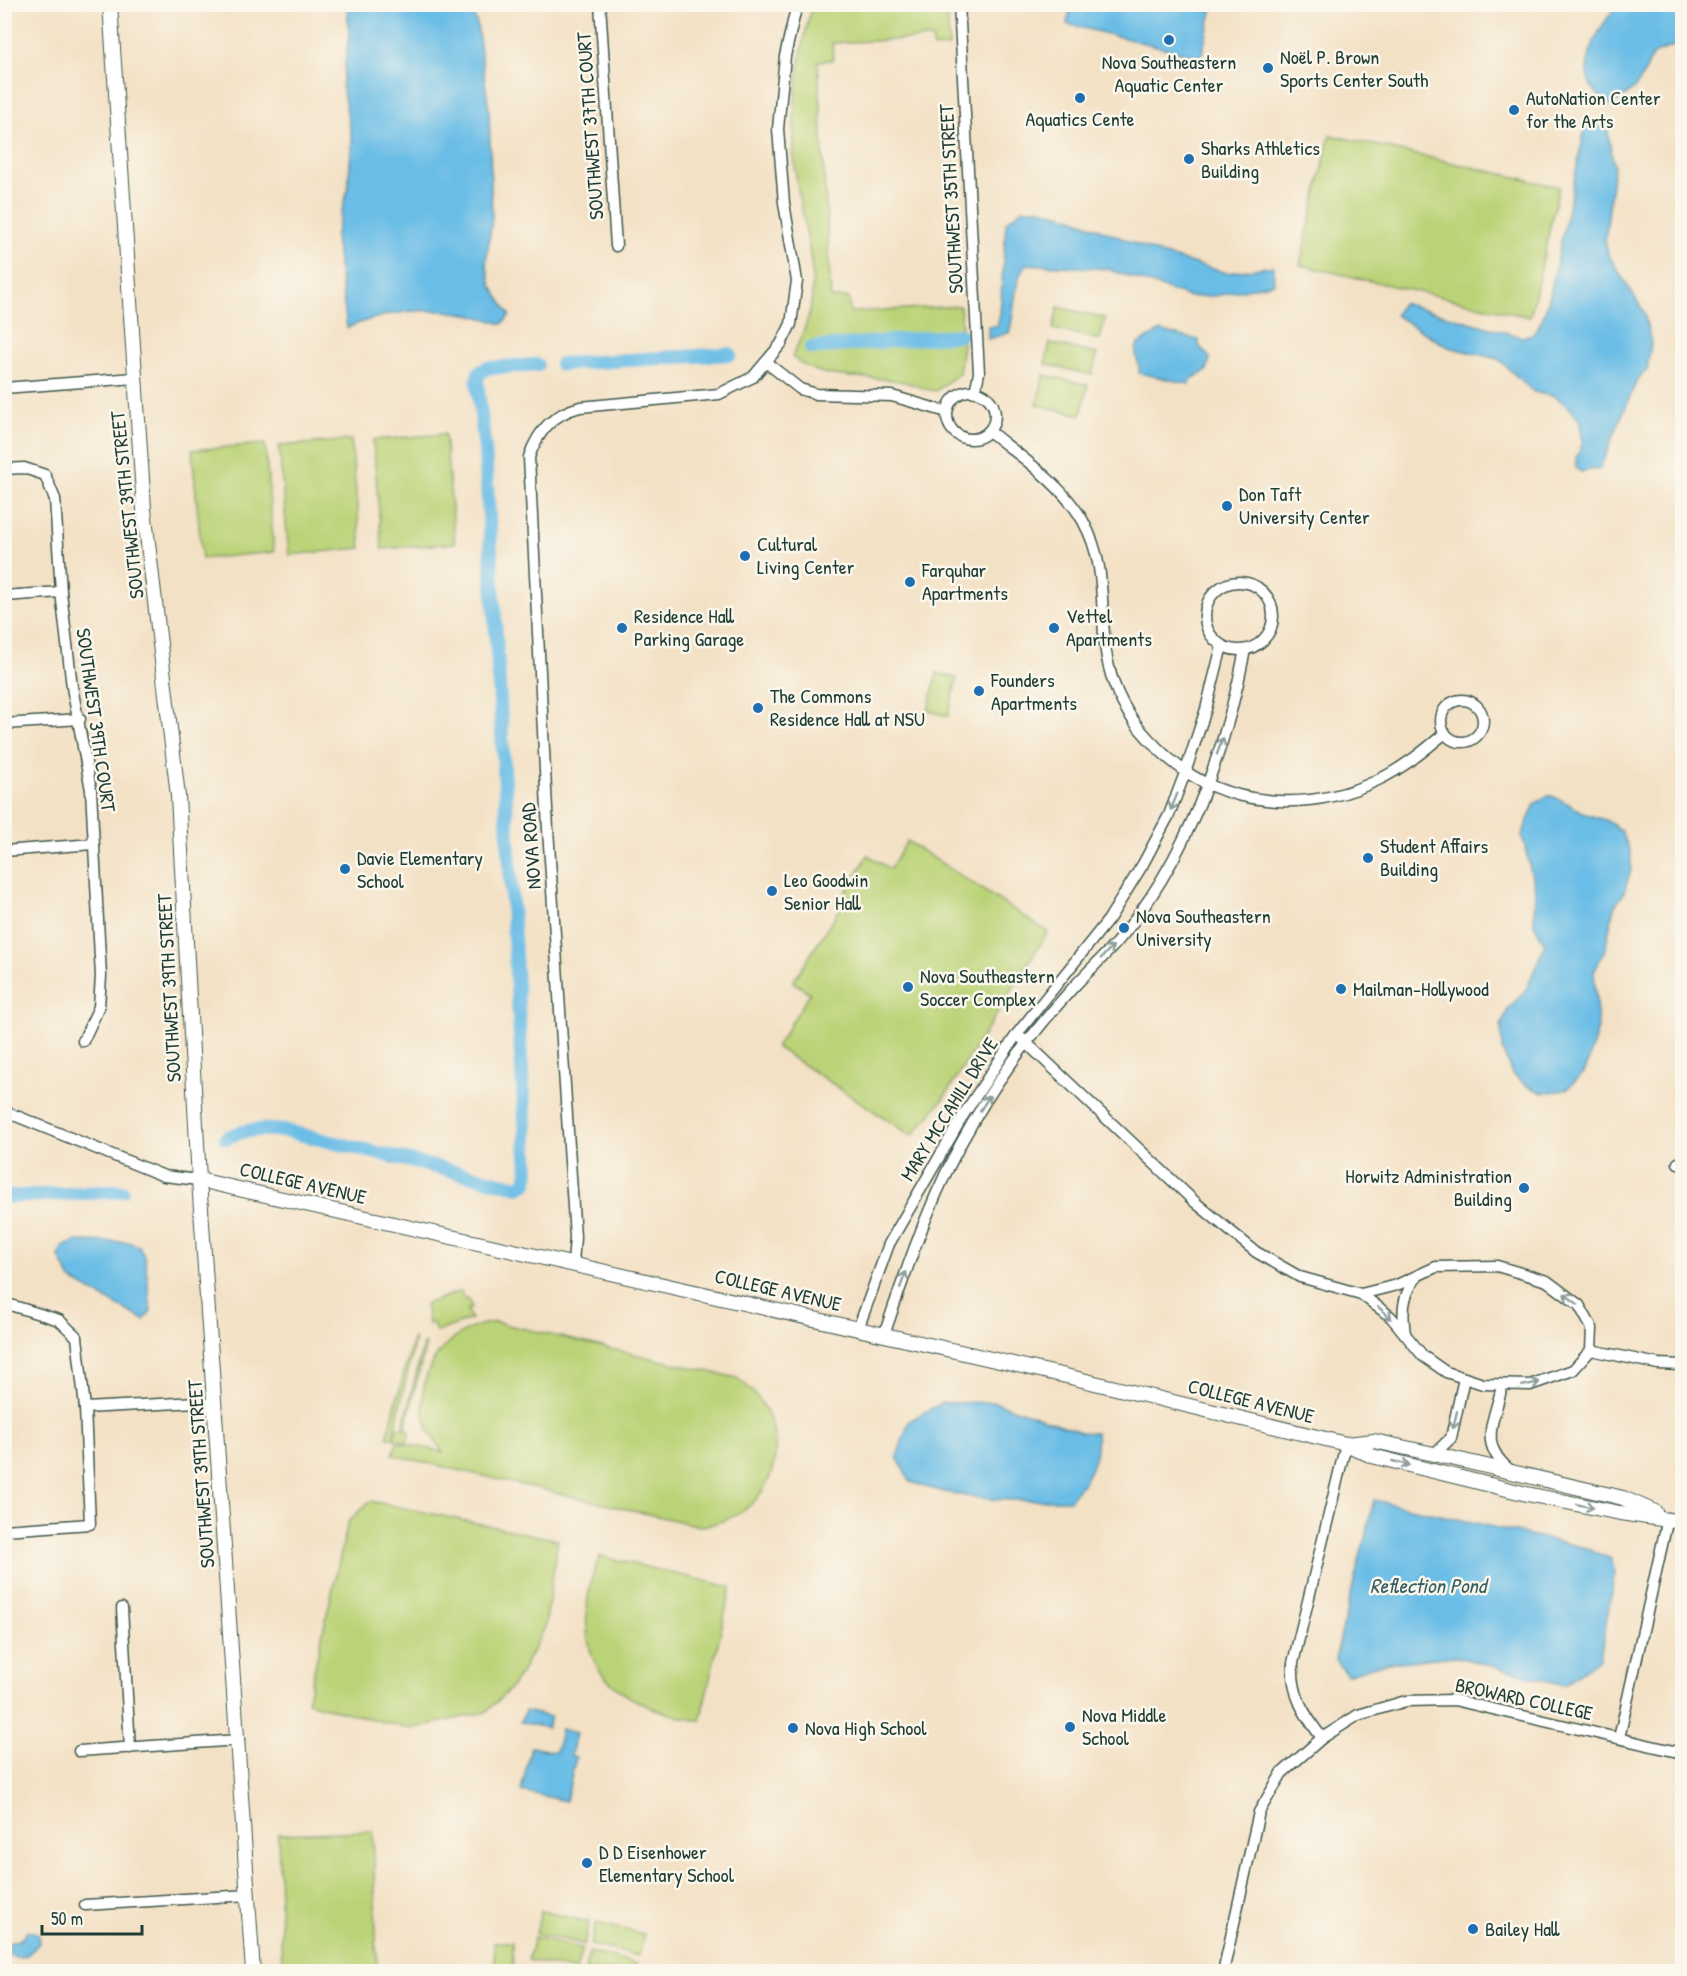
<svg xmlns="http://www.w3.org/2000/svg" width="1687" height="1976" font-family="'Patrick Hand',sans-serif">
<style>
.green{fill:#bbd377;stroke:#6d8856;stroke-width:1.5}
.water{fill:#6bbde6;stroke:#457d8d;stroke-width:1.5}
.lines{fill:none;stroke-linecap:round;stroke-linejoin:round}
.canal{stroke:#6bbde6;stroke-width:14}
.minor-casing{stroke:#3f564a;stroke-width:13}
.tertiary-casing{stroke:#3f564a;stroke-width:16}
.minor{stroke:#fff;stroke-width:10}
.tertiary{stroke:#fff;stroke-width:14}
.oneway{stroke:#8f9e9a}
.poi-dot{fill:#1f6fb2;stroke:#fbf7ec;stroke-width:2}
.labels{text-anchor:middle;stroke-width:5;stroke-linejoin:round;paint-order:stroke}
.poi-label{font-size:20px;fill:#1f3d34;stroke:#fbf7ec;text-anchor:start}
.street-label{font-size:20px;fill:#1f3d34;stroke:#fbf7ec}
.water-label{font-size:21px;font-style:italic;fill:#325d60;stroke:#fbf7ec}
</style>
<rect width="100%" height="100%" fill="#fbf7ec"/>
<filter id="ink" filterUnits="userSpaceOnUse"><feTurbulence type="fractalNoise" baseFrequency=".0167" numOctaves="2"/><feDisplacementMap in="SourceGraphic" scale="12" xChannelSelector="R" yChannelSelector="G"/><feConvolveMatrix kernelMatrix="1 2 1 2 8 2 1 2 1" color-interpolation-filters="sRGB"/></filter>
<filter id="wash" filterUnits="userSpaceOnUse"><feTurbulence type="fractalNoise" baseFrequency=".008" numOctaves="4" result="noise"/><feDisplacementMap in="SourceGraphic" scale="24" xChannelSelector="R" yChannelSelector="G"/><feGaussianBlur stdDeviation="1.35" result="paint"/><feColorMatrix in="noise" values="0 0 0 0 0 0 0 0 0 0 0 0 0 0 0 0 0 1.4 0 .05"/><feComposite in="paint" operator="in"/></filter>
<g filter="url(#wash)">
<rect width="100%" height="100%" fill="#f3e1c5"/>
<g class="green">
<path d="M 812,5 L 947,5 L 949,47 L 933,48 L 932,38 L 832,43 L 833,60 L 818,61 L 831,298 L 849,298 L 850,312 L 960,306 L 963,344 L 959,373 L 936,391 C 926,391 915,384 905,382 C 865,373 825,385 792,357 C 799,342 807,327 810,310 C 820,260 796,206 794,155 C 792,104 799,54 812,5 Z"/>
<polygon points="1330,135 1559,187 1530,317 1300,265"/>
<polygon points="1058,307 1105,318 1100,340 1053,329"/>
<polygon points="1050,343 1097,354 1092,375 1045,364"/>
<polygon points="1044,375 1088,385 1081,415 1037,405"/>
<polygon points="445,434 455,543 382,549 373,440"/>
<polygon points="351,440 361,548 289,555 279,446"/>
<polygon points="265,444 274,552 202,559 192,450"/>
<polygon points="937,673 957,678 948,716 928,711"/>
<polygon points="907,841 1048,932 943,1099 912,1136 776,1047 810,993 793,982 848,896 845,893 868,855 890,869"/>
<polygon points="461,1291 464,1300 468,1298 472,1308 467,1310 471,1319 436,1332 433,1323 428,1324 425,1304"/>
<path d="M 495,1322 L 737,1378 C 801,1424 782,1517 700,1526 L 393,1455 L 397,1442 L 443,1452 C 438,1445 431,1437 428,1428 C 409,1377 443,1329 495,1322 Z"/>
<polygon points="413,1338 415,1339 393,1438 387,1437"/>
<polygon points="423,1344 426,1344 405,1429 410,1430 407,1442 394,1439 397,1427 403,1428"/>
<polygon points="370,1501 558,1540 545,1627 521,1673 509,1690 486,1712 410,1729 307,1702 348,1522"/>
<path d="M 600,1556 L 731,1587 L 700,1721 C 667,1715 627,1703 604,1676 C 578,1646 585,1588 600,1556 Z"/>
<polygon points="373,1831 377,1971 282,1971 278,1834"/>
<polygon points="541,1911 589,1922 584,1944 536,1934"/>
<polygon points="596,1923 644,1934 639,1956 591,1945"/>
<polygon points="534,1937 582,1948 576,1971 528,1960"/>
<polygon points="494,1942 512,1942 513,1971 495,1971"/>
<polygon points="589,1952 637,1964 635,1971 585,1971"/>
</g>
<g class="water">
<path d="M 347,5 L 470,5 L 477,24 L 489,110 L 492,219 L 486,263 L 491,285 L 510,315 L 502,324 C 450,305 398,306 347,328 L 335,237 L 348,188 L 352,139 L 342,86 L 349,35 Z"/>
<polygon points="1185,5 1212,11 1201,57 1067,24 1071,5"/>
<path d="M 1620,5 L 1682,10 L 1682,43 L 1653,54 C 1642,79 1637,93 1610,105 C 1605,100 1597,95 1593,89 C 1576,66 1602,19 1620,5 Z"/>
<polygon points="1586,123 1607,128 1614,166 1605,242 1609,256 1644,312 1651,343 1647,370 1637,380 1600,468 1581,472 1576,467 1576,459 1583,442 1579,420 1569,408 1556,397 1534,392 1498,359 1448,347 1395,315 1402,303 1522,337 1533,334 1542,320 1550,295"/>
<path d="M 1023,209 L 1041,209 L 1072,218 L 1161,254 L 1227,273 L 1273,266 L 1274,283 L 1215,296 L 1190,297 L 1107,269 L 1027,264 C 1014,273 1015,316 1009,333 L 988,339 L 988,326 L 997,326 L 1000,314 L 1006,222 Z"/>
<path d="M 1160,331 L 1199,340 L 1199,346 L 1210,358 L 1207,371 L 1191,379 L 1189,384 L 1139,373 C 1141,362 1132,356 1138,344 Z"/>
<path d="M 1548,795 C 1563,799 1571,806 1584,813 C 1597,820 1607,816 1618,830 L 1621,830 L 1631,854 L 1631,870 L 1623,895 L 1614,907 L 1605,950 L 1594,972 L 1598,1028 L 1588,1063 L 1584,1073 L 1565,1090 L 1542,1093 L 1526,1085 L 1512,1074 L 1502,1049 L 1501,1026 L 1508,1009 L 1526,990 L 1545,944 L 1534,924 L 1535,889 L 1522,835 L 1535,804 Z"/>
<polygon points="77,1241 129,1242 139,1246 145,1258 151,1311 144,1320 71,1280 59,1257 62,1247"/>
<path d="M 995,1402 L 1081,1432 L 1096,1433 C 1099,1460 1087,1479 1070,1500 C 1010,1501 968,1502 910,1482 L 897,1457 L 909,1421 L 941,1403 Z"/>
<polygon points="1374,1500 1586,1548 1611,1559 1615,1572 1600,1658 1564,1685 1454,1656 1382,1664 1347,1675 1335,1659"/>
<polygon points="525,1711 551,1717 547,1728 520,1722"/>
<polygon points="561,1729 576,1733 571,1756 576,1757 566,1801 521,1791 531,1747 556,1752"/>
<path d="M 28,1930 L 38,1934 L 39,1943 C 31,1953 23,1961 9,1955 L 9,1943 L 21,1939 Z"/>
</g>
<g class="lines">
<g class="canal">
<polyline points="811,348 960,335"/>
<polyline points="561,364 730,354"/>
<path d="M 226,1138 C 247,1128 263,1129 286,1131 L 518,1187 L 526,1183 L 528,1172 L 485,450 L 477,381 L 479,373 L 487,368 L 537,365"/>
<polyline points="4,1197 122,1191"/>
</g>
</g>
</g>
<g filter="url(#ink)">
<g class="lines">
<g class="minor-casing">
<g id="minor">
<polyline points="600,4 616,246"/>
<polyline points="959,4 979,373 975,392"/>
<polyline points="767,363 800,389 816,394 892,396 947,412"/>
<polyline points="4,388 135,378"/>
<circle cx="971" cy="415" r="24"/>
<path d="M 989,431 C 1021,457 1063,485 1083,521 C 1114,577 1093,626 1114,684 C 1125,714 1143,735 1166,756 C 1224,809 1310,813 1378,780 C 1403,768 1424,751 1445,733"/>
<polyline points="4,469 24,468 45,475 55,499 61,592 72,687 91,790 101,976 99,1007 83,1041"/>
<circle cx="1239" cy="616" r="34"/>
<polyline points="4,596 61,592"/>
<circle cx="1462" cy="721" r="21"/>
<polyline points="4,724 80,719"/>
<polyline points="4,851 93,844"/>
<polyline points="1017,1034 1196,1203 1256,1252 1300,1277 1361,1294 1391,1317 1423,1356 1446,1372 1483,1384 1530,1385 1573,1370 1591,1350 1592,1328 1579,1305 1547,1281 1497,1266 1436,1267 1397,1285 1361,1294"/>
<polyline points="4,1111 164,1176 199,1180"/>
<polyline points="1678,1163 1682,1164"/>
<path d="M 573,1264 L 575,1237 L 548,829 L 529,457 C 538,431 553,414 580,407 L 719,394 L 753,377 L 781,344 L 791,324 L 797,281 L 784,203 L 778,129 L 785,56 L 797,4"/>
<polyline points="4,1303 59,1320 77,1337 85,1408 90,1524 4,1530"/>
<polyline points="858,1329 889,1244 964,1114 1017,1034 1109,919 1143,864 1169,815 1185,773 1206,709 1222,646"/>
<path d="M 1405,1334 C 1402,1312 1402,1296 1416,1278"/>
<path d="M 884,1335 C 909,1262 933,1189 973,1122 C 1000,1075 1034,1031 1070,991 C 1085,974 1102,959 1117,942 C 1186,861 1225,753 1245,650"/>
<polyline points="1591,1350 1658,1364 1682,1365"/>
<path d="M 1502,1386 C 1494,1423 1477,1444 1511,1471"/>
<polyline points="85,1408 197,1402 215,1408"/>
<polyline points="1434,1454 1451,1438 1464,1378"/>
<polyline points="122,1608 130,1748"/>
<path d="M 1322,1738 C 1304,1714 1291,1695 1293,1663 L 1346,1444"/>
<polyline points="1619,1738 1668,1518"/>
<polyline points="79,1751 239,1740"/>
<polyline points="85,1905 249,1895"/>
<polyline points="1223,1972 1259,1812 1282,1773 1322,1738 1358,1715 1406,1701 1454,1700 1682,1753"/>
</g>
</g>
<g class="tertiary-casing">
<g id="tertiary">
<polyline points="110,4 144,509 178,796 199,1180 253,1972"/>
<polyline points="199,1180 1066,1376 1346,1444 1372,1456 1527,1494 1620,1513 1682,1522"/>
<polyline points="1346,1444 1374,1441 1434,1454 1623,1498 1655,1512"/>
</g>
</g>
<use href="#minor" class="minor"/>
<use href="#tertiary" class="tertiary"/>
</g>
<defs><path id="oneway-shaft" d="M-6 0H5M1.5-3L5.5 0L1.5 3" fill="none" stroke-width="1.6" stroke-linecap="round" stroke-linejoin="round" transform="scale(1.5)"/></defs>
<g class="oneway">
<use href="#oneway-shaft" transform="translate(1220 746) rotate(-70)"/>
<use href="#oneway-shaft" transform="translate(1174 802) rotate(112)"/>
<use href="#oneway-shaft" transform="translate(1107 952) rotate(-46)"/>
<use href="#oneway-shaft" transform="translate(985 1103) rotate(-57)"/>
<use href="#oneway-shaft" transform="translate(903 1280) rotate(-70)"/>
<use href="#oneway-shaft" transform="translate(1571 1299) rotate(-143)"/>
<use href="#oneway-shaft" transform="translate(1385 1313) rotate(42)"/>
<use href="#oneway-shaft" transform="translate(1531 1384) rotate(-12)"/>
<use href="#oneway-shaft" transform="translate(1455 1420) rotate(103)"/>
<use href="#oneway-shaft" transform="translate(1401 1463) rotate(13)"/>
<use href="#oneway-shaft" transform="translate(1585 1506) rotate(12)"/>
</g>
</g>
<g class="poi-dot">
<circle cx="1169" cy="40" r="6"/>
<circle cx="1268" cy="68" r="6"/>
<circle cx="1080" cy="98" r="6"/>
<circle cx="1514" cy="110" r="6"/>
<circle cx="1189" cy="159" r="6"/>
<circle cx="1227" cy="506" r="6"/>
<circle cx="745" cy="556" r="6"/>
<circle cx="910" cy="582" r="6"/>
<circle cx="622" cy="628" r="6"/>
<circle cx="1054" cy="628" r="6"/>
<circle cx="979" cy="691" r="6"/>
<circle cx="758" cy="708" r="6"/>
<circle cx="1368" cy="858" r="6"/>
<circle cx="345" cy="869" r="6"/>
<circle cx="772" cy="891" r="6"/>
<circle cx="1124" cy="928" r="6"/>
<circle cx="908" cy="987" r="6"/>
<circle cx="1341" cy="989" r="6"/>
<circle cx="1524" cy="1188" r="6"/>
<circle cx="1070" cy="1727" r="6"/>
<circle cx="793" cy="1728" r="6"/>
<circle cx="587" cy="1863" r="6"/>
<circle cx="1473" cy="1929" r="6"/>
</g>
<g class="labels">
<g class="poi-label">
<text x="1280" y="64">Noël P. Brown<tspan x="1280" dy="23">Sports Center South</tspan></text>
<text x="1169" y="69" text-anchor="middle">Nova Southeastern<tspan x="1169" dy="23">Aquatic Center</tspan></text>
<text x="1526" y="105">AutoNation Center<tspan x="1526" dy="23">for the Arts</tspan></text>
<text x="1080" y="126" text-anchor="middle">Aquatics Cente</text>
<text x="1201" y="155">Sharks Athletics<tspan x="1201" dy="23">Building</tspan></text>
<text x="1239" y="501">Don Taft<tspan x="1239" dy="23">University Center</tspan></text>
<text x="757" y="551">Cultural<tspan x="757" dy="23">Living Center</tspan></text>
<text x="922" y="577">Farquhar<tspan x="922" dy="23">Apartments</tspan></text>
<text x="634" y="623">Residence Hall<tspan x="634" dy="23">Parking Garage</tspan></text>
<text x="1066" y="623">Vettel<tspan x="1066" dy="23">Apartments</tspan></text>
<text x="991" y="687">Founders<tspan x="991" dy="23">Apartments</tspan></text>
<text x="770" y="703">The Commons<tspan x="770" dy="23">Residence Hall at NSU</tspan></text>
<text x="1380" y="853">Student Affairs<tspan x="1380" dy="23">Building</tspan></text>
<text x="357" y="865">Davie Elementary<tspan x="357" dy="23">School</tspan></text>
<text x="784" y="887">Leo Goodwin<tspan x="784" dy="23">Senior Hall</tspan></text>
<text x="1136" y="923">Nova Southeastern<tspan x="1136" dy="23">University</tspan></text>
<text x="920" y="983">Nova Southeastern<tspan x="920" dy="23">Soccer Complex</tspan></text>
<text x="1353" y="996">Mailman-Hollywood</text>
<text x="1512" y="1183" text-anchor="end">Horwitz Administration<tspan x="1512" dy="23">Building</tspan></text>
<text x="1082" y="1722">Nova Middle<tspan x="1082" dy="23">School</tspan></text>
<text x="805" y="1735">Nova High School</text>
<text x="599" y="1859">D D Eisenhower<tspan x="599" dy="23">Elementary School</tspan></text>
<text x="1485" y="1936">Bailey Hall</text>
</g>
<g class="street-label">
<text transform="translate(590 126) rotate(-94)" y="7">SOUTHWEST 37TH COURT</text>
<text transform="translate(951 199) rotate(-93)" y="7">SOUTHWEST 35TH STREET</text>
<text transform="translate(127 505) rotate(-96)" y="7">SOUTHWEST 39TH STREET</text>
<text transform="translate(96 720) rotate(82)" y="7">SOUTHWEST 39TH COURT</text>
<text transform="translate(531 846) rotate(-94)" y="7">NOVA ROAD</text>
<text transform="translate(169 988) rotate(-93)" y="7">SOUTHWEST 39TH STREET</text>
<text transform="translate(949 1109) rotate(-58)" y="7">MARY MCCAHILL DRIVE</text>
<text transform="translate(303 1183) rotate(13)" y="7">COLLEGE AVENUE</text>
<text transform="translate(778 1290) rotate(13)" y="7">COLLEGE AVENUE</text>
<text transform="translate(1251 1401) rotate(14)" y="7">COLLEGE AVENUE</text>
<text transform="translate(201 1474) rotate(-94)" y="7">SOUTHWEST 39TH STREET</text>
<text transform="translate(1524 1699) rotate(12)" y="7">BROWARD COLLEGE</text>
</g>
<g class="water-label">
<text x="1428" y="1593">Reflection Pond</text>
</g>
</g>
<rect width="1687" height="1976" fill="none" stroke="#fbf7ec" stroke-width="24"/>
<path d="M42 1925v9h100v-9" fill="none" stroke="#1f3d34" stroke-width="3"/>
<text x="51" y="1925" font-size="18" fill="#1f3d34" stroke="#fbf7ec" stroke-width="4.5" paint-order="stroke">50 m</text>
</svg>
